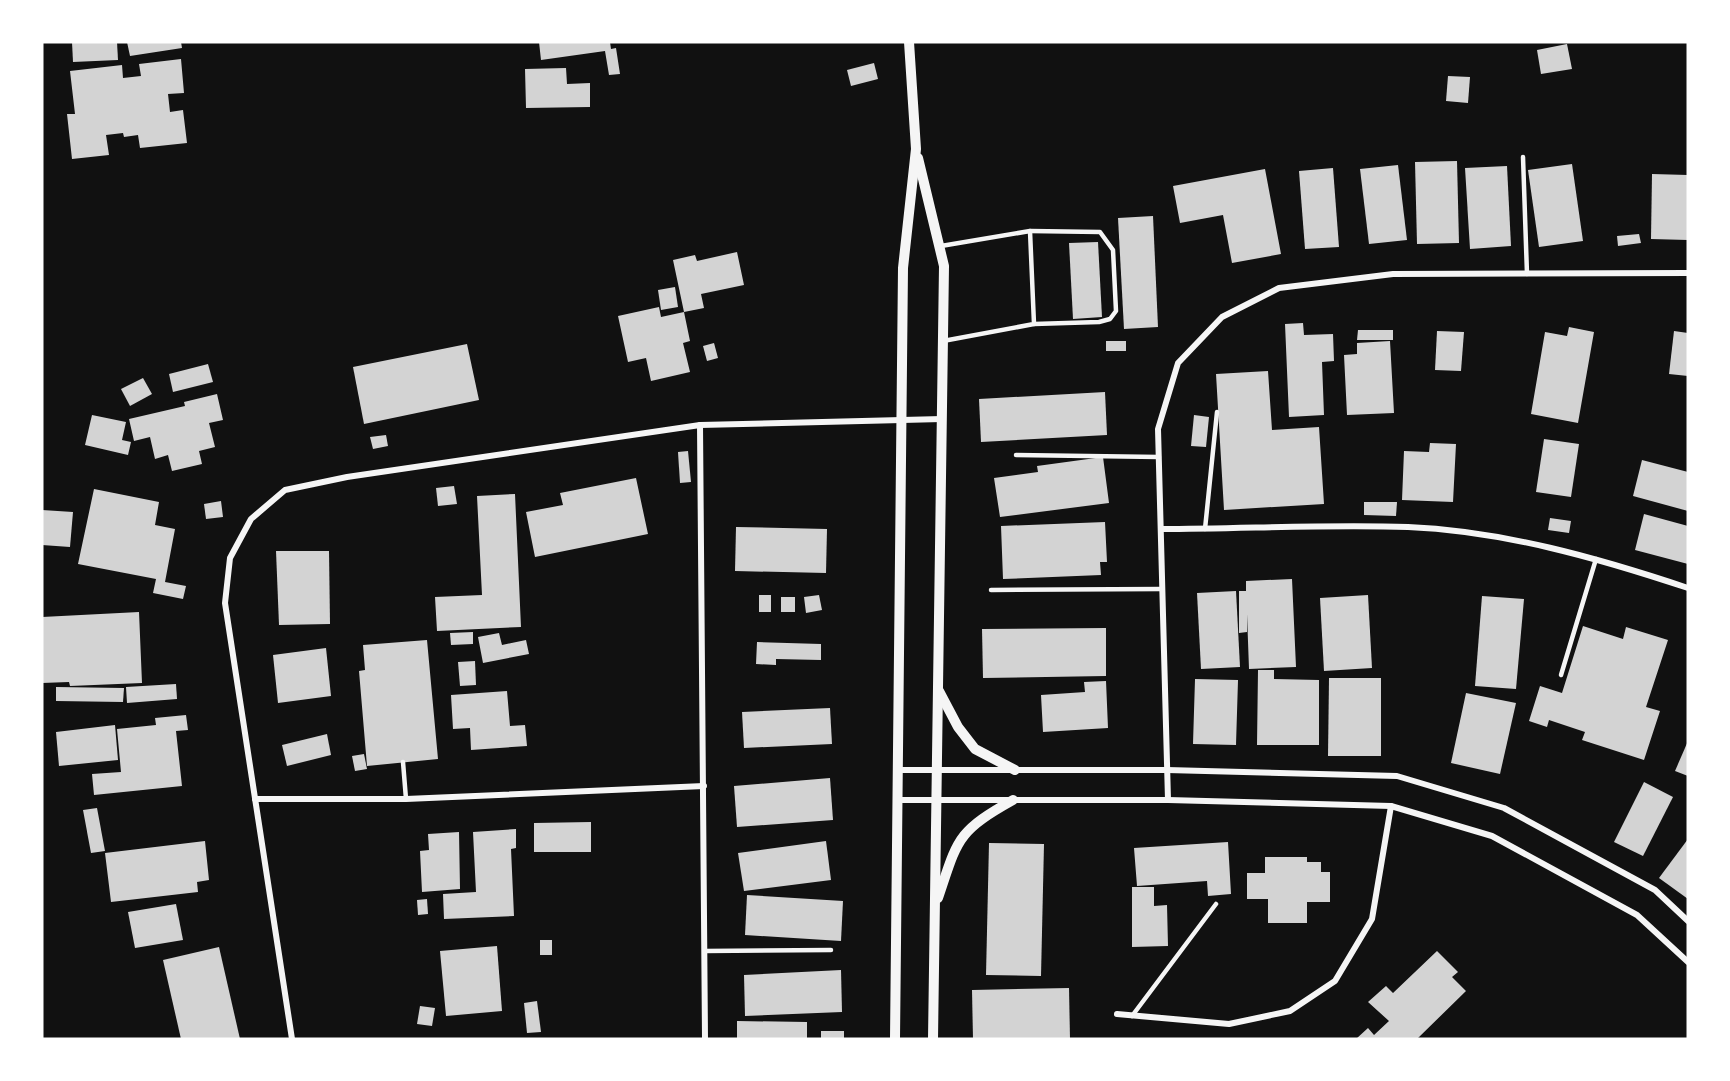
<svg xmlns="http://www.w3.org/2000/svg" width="1730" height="1081" font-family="'PT Serif',serif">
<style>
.building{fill:#d3d3d3}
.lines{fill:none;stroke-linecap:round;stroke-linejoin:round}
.service{stroke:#f5f5f5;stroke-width:4.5}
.minor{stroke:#f5f5f5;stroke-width:6}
.tertiary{stroke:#f5f5f5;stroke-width:10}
</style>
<rect width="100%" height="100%" fill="#111"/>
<g class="building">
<polygon points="72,42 117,42 118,60 73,62"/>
<polygon points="127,42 181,42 182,48 130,56"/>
<polygon points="539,42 610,42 611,49 616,48 620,74 609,75 605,51 541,60"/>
<polygon points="1567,44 1572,69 1541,74 1537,50"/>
<polygon points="181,59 184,93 168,94 170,112 183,110 187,143 140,148 138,135 124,137 123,133 106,135 109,155 72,159 67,114 75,114 70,71 122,65 123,78 141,76 139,64"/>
<polygon points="874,63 878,79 851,86 847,70"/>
<polygon points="566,68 567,84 590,83 590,107 526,108 525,69"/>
<polygon points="1448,76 1470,77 1468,103 1446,101"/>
<polygon points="1457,161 1459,243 1417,244 1415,162"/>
<polygon points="1572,164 1583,241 1539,247 1528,170"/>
<polygon points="1398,165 1407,240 1369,244 1360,169"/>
<polygon points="1507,166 1511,246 1470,249 1465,168"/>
<polygon points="1333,168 1339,247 1305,249 1299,171"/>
<polygon points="1265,169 1281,254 1232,263 1223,215 1180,223 1173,186"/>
<polygon points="1652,174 1688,175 1688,240 1651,239"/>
<polygon points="1153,216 1158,327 1124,329 1118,218"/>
<polygon points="1639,234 1641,243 1618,246 1617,236"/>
<polygon points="1098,242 1102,317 1073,319 1069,243"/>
<polygon points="737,252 744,285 701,294 704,308 684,312 673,260 695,255 697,261"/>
<polygon points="675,287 678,307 661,310 658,290"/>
<polygon points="659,307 661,317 684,312 690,341 683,343 690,372 651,381 646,358 628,362 618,316"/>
<polygon points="1303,323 1304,335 1333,334 1334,361 1322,362 1324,415 1289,417 1285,324"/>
<polygon points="1569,327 1594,332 1578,423 1531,414 1545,332 1567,336"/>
<polygon points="1358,330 1393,330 1393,340 1357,340"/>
<polygon points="1437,331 1464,332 1461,371 1435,370"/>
<polygon points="1674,331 1688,333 1688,376 1669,374"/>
<rect x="1106" y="341" width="20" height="10"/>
<polygon points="1390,341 1394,413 1347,415 1344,355 1357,354 1357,343"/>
<polygon points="714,343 718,358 707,361 703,346"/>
<polygon points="467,344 479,400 364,424 353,367"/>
<polygon points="208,364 213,382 173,392 169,374"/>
<polygon points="1268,371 1272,430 1319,427 1324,504 1224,510 1216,374"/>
<polygon points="143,378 152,394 130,406 121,389"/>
<polygon points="1105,392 1107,435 981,442 979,399"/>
<polygon points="217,394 223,420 209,423 215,447 199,451 202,464 172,471 168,455 155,459 150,437 134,441 129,419 185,406 184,402"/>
<polygon points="92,415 126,422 122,440 131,442 128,455 85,445"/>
<polygon points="1194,415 1209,417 1206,447 1191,446"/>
<polygon points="386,435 388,446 373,449 370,437"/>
<polygon points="1544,439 1579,444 1571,497 1536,492"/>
<polygon points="1430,443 1456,444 1453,502 1402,500 1404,451 1429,452"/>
<polygon points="688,451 691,482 680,483 678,452"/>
<polygon points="1103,457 1109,503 1000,517 994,478 1038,472 1037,466"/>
<polygon points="1642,460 1688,472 1688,511 1633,496"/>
<polygon points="636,478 648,534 535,557 526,512 563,505 560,493"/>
<polygon points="454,486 457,504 438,506 436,488"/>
<polygon points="94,489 159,502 155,525 175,529 165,582 186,586 183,599 153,593 156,579 78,564"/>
<polygon points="515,494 521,627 437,631 435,597 482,595 477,496"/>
<polygon points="221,501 223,517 206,519 204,504"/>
<polygon points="1364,502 1397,502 1396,516 1364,515"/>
<polygon points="42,510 73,512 70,547 42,545"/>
<polygon points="1644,514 1688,526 1688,564 1635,550"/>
<polygon points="1550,518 1571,521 1569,533 1548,530"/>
<polygon points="1105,522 1107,562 1100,562 1101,575 1003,579 1001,526"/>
<polygon points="736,527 827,529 826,573 735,571"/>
<polygon points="276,551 329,551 330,624 279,625"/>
<polygon points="1292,579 1296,667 1249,669 1247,614 1247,632 1239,633 1239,591 1246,591 1246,581"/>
<polygon points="1236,591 1240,667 1201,669 1197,593"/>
<rect x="759" y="595" width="12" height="17"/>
<polygon points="819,595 822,610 806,613 804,597"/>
<polygon points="1368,595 1372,668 1324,671 1320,598"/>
<polygon points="1482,596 1524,599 1516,689 1475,686"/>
<rect x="781" y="597" width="14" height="15"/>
<polygon points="139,612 142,683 70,686 69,682 42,683 42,617"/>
<polygon points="1583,626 1623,639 1626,627 1668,640 1646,707 1660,711 1644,760 1582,740 1585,732 1549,720 1547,727 1529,721 1540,686 1562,693"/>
<polygon points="1106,628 1106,676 983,678 982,629"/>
<polygon points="473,632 473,644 451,645 450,633"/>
<polygon points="499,633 502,645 526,640 529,654 483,663 478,637"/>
<polygon points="427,640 438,759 367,766 359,671 365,670 363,645"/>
<polygon points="757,642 821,644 821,660 776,659 776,665 756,664"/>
<polygon points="326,648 331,696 278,703 273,655"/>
<polygon points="475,661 476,685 460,686 458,662"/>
<polygon points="1258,670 1274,670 1274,679 1319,680 1319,745 1257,745"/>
<polygon points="1329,678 1381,678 1381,756 1328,756"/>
<polygon points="1195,679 1238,680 1236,745 1193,744"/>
<polygon points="1106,681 1108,728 1043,732 1041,695 1085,692 1084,682"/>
<polygon points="176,684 177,699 127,703 126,687"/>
<polygon points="56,687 124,688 123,702 56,701"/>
<polygon points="507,691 510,726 525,725 527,746 471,750 470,728 453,729 451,695"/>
<polygon points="1466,693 1516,703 1500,774 1451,763"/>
<polygon points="830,708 832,744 744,748 742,712"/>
<polygon points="186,715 188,730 176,731 182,786 94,795 92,774 121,772 117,729 156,725 155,718"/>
<polygon points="115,725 118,760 59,766 56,732"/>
<polygon points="327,734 331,755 287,766 282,745"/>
<polygon points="1688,741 1688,776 1675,771"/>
<polygon points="364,754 367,769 355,771 352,756"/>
<polygon points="830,778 833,820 737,827 734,786"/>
<polygon points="1644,782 1673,797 1643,856 1614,842"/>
<polygon points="97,808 105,851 91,853 83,810"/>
<polygon points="591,822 591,852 534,852 534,823"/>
<polygon points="516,829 516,848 511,849 514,916 444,919 443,894 476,892 473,832"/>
<polygon points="459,832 460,889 422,892 420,851 429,850 428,834"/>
<polygon points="1688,839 1688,899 1659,878"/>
<polygon points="205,841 209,880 197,882 198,892 111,902 105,853"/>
<polygon points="826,841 831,880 744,891 738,853"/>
<polygon points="1228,842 1231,894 1208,896 1207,881 1137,886 1134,848"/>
<polygon points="989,843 1044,844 1041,976 986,975"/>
<polygon points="1265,857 1307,857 1307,862 1321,862 1321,872 1330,872 1330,902 1307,902 1307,923 1268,923 1268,899 1247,899 1247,873 1265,873"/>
<polygon points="1132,887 1154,887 1154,906 1167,905 1168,946 1132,947"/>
<polygon points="747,895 843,901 841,941 745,935"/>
<polygon points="427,899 428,914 418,915 417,900"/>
<polygon points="176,904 183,940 135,948 128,912"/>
<rect x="540" y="940" width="12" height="15"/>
<polygon points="497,946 502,1011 446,1016 440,951"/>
<polygon points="219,947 240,1039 181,1039 163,960"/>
<polygon points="1437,951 1458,972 1452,977 1466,991 1417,1039 1356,1039 1368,1028 1374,1035 1389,1021 1368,1002 1386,986 1393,993"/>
<polygon points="841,970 842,1012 745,1016 744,975"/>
<polygon points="1069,988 1070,1039 973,1039 972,990"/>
<polygon points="537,1001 541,1032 527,1033 524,1003"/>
<polygon points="420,1006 435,1008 432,1026 417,1024"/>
<polygon points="737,1021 807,1022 807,1039 737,1039"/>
<rect x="821" y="1031" width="23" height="8"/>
</g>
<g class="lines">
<g class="service">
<polyline points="1523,157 1527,274"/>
<polyline points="1030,231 1100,232 1113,250 1116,311 1110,319 1099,322 1034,324"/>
<polyline points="941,246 1030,231 1034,324 943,341"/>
<polyline points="1016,455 1159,457"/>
<polyline points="1205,529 1217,412"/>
<polyline points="991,590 1162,589"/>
<polyline points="1561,675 1596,559"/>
<polyline points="403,762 406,799"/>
<polyline points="705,951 831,950"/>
<polyline points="1132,1016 1216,904"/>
</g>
<g class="minor">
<polyline points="700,425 705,1039"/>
<path d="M 1161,529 C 1243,529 1326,524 1408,527 C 1503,531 1598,558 1688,588"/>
<polyline points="898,770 1167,770 1397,776 1504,808 1655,890 1688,921"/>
<polyline points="255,799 406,799 704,786"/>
<polyline points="897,800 1168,800 1391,806 1492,836 1637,915 1688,962"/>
<polyline points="1168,800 1158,429 1178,363 1222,317 1279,288 1393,274 1688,273"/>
<polyline points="1117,1014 1229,1024 1290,1011 1335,981 1372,919 1391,806"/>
<polyline points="292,1039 225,603 230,558 251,519 285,490 347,477 700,425 942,419"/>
</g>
<g class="tertiary">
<polyline points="918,158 944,266 933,1039"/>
<polyline points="939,691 958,727 975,749 1015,770"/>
<path d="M 938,898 C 958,839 956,832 1013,800"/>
<polyline points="895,1039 903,268 916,149 909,42"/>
</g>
</g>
<rect width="1730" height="1081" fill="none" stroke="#ffffff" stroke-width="87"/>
</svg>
